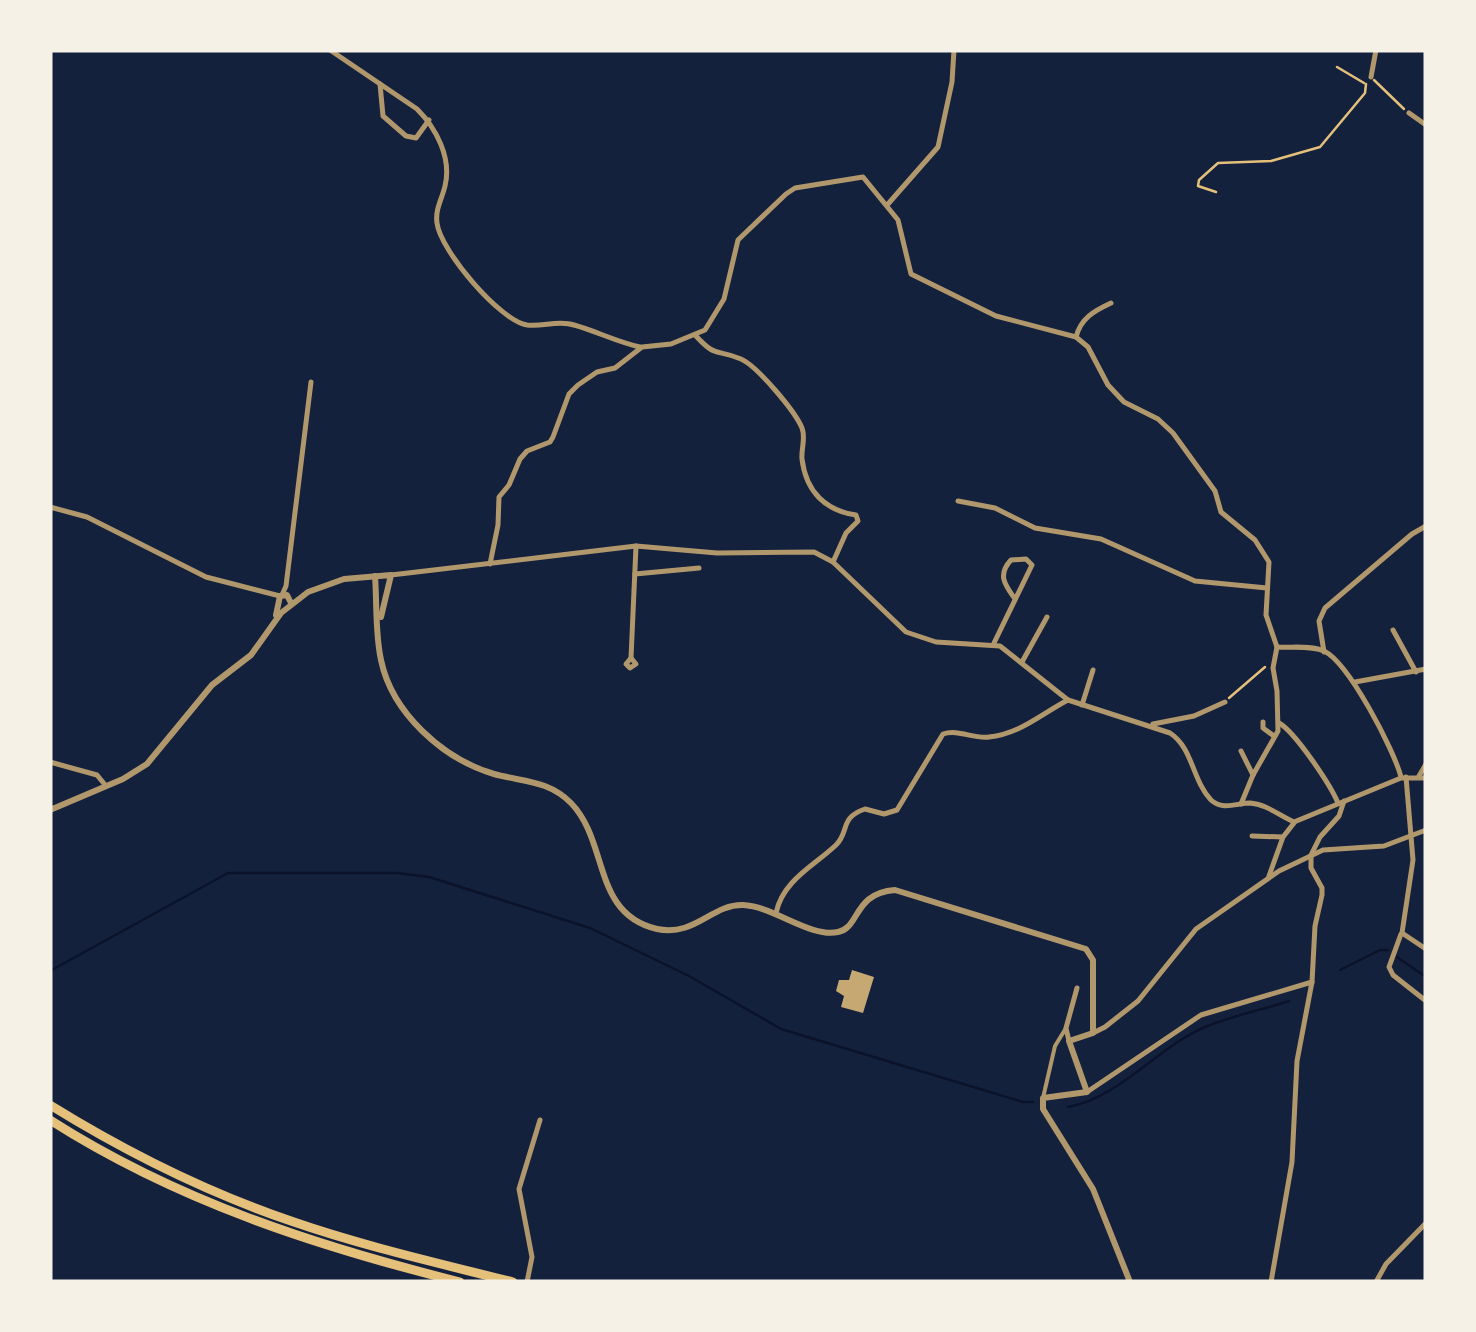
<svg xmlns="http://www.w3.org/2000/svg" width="1476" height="1332" font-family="Lato,sans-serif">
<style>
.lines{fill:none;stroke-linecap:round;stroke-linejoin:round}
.stream{stroke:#0b132b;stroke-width:2.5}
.building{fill:#c6a872}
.path{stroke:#e5c07b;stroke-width:2.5}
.pedestrian{stroke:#b1986c;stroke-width:4}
.minor{stroke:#b1986c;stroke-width:5}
.tertiary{stroke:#b1986c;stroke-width:6}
.motorway{stroke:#e5c07b;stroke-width:9}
</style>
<rect width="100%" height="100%" fill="#14213d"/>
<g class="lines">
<g class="stream">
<polyline points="1397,957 1426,977"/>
<polyline points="1340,970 1380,950 1388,950"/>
<polyline points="50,971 228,873 397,873 429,877 590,928 689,976 781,1029 1023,1102 1033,1102"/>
<path d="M 1068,1107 C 1121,1097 1156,1048 1205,1027 C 1231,1016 1262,1010 1289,1001"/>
</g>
</g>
<polygon class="building" points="852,970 874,977 863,1013 841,1007 844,996 836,991 839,980 849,980"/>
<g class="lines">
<g class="path">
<polyline points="1337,67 1364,83"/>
<polyline points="1374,80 1404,109"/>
<polyline points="1216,192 1198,186 1199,180 1218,163 1271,161 1320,147 1365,93 1366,84"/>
<polyline points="1229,698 1265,667"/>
</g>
<polyline class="pedestrian" points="1043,1098 1055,1046 1066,1028"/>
<g class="minor">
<path d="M 330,50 L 417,109 C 436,128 452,158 445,186 C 442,199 435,209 437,223 C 440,250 500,321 527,325 C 543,327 558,320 574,325 C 596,331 617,342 640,347"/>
<polyline points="1371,77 1376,50"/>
<polyline points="380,84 383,116 406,136 416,138 429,120"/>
<polyline points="1409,113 1426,125"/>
<polyline points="888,204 938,147 952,82 954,50"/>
<path d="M 695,335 C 717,359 715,348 741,359 C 757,366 795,411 802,428 C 806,438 801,449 802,459 C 806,492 826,511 856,515 L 858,521 L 846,533 L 833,562"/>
<path d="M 1076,337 C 1081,318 1094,311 1111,303"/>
<polyline points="958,501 995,508 1035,528 1101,539 1195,581 1267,588"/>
<polyline points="50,507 87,517 206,577 280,596"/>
<polyline points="490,564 498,525 499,497 509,485 520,459 527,451 550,442 553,437 569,394 578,385 597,372 615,368 642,347 671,344 705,330 724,299 738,240 786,194 795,188 863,177 898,220 911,274 996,316 1076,337 1088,347 1108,385 1124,402 1158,419 1173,433 1215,491 1221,512 1255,540 1269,562 1266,615 1277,647"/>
<polyline points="635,574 699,568"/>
<path d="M 391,575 L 636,546 L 717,553 L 814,552 L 833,562 L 906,632 L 936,642 L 1000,646 L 1068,700 L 1170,733 C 1193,748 1192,780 1211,800 C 1223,811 1237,803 1250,803 C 1266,804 1280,816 1294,822 L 1401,778 L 1426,778"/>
<polyline points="282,595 286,586 311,382"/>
<polyline points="1393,630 1416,672"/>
<path d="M 994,643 L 1032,565 L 1026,559 L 1011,560 C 997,575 1005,585 1015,599"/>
<path d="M 1277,647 C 1291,648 1311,645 1324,651 C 1349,663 1394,750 1401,777"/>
<polyline points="1324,652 1319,621 1325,608 1412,534 1426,526"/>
<polyline points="631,658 636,546"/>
<polygon points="631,658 636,664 630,668 626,664"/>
<polyline points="1022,662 1047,617"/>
<polyline points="1355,682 1426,669"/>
<polyline points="1082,705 1093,670"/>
<polyline points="1263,722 1263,728 1274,736"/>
<path d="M 1279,723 C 1295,732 1330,784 1338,803"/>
<polyline points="1153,724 1194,716 1225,702"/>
<polyline points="1241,751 1253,775"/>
<polyline points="50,762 97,775 106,786"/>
<polyline points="1419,776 1426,764"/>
<polyline points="1406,777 1413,860 1402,933 1426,949"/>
<polyline points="1241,804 1253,775 1278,731 1277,691 1273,668 1277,647"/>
<polyline points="1252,836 1283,837"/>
<polyline points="1269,876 1283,837 1294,823"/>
<path d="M 776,913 C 783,880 814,866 836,845 C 850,831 839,818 865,809 L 884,814 L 897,810 L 943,734 C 958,729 973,739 989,737 C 1020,734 1041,714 1068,700"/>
<polyline points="1401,934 1389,967 1393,975 1426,1001"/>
<polyline points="1093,1033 1105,1027 1138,1001 1196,929 1279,871 1323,850 1384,846 1426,830"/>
<polyline points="1069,1041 1066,1028 1077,988"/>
<polyline points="1087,1092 1201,1015 1312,982"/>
<polyline points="527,1282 532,1257 519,1189 540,1120"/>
<polyline points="1271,1282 1292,1162 1297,1061 1312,982 1315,926 1322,895 1322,888 1311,868 1311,855 1320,837 1339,816 1344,801"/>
<polyline points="1376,1282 1386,1264 1426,1223"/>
</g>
<g class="tertiary">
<path d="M 375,576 C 377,603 375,633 381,660 C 392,713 443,759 494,774 C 523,782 548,780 571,803 C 609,842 592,914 657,929 C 695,937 712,904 743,905 C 773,906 810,938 838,932 C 860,928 853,893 895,890 L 1086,949 L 1093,960 L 1093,1033 L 1069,1041 L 1087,1092 L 1043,1098 L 1043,1109 L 1093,1189 L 1130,1282"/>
<polyline points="276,615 280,596 287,595 291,603"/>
<polyline points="50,810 123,779 147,764 212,685 251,655 281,613 308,592 344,579 391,575 381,617"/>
</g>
<g class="motorway">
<path d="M 50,1105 C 126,1152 206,1192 291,1221 C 363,1246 438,1263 513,1282"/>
<path d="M 50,1120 C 177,1201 316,1246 460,1282"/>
</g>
</g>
<rect width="1476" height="1332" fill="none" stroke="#f6f1e7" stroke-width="105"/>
</svg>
